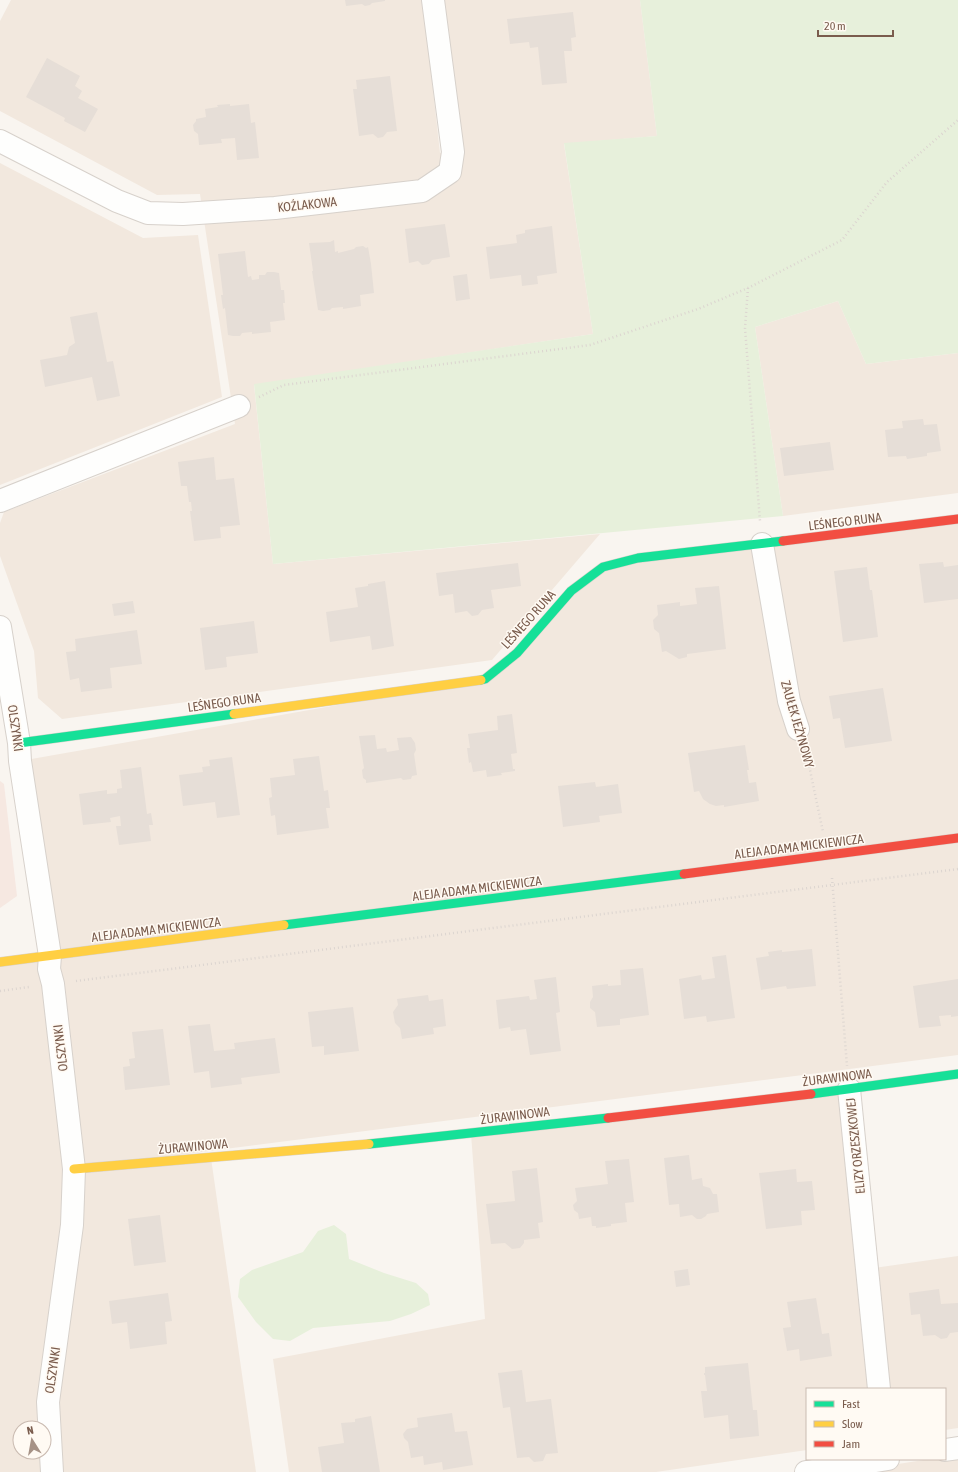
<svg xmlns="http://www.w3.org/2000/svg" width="958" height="1472" font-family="'Asap Condensed',sans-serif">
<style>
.residential{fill:#f2e8de;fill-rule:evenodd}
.commercial{fill:#f6e8e1}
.green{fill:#e7f0db}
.building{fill:#e6ded7}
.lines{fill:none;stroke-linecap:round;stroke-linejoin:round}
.street-casing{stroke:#d7d1cb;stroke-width:24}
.fast-casing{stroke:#d9d2cb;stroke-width:10}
.slow-casing{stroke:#d9d2cb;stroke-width:10}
.jam-casing{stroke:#d9d2cb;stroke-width:10}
.path{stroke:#dcd5d0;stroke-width:2.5;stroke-dasharray:1 3;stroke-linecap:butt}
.street{stroke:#fefefd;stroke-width:22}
.fast{stroke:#16e098;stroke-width:9}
.slow{stroke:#ffcf43;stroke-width:9}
.jam{stroke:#f24e42;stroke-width:9}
.labels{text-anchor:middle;stroke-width:3;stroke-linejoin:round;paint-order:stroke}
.street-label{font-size:13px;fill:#7a5c4d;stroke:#fffaf3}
</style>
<rect width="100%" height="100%" fill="#f9f5f0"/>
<g class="residential">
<polygon points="11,0 423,0 440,153 453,152 433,0 640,0 657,136 564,144 593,334 254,385 273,564 600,534 492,660 62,719 38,698 34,651 0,556 0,523 4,512 235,424 200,194 157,195 0,111 0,21"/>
<polygon points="0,163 143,238 198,235 222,397 0,485"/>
<polygon points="838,301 866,364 958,353 958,493 783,516 755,327"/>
<path d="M 958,519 L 958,1055 L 85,1167 L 211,1158 L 256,1472 L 0,1472 L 0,962 L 49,956 L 20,761 L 485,679 L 603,567 ZM 20,1428 L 44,1428 L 44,1452 L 20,1452 Z"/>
<polygon points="849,1089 867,1269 958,1256 958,1428 945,1430 945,1389 807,1389 807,1450 656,1472 289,1472 273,1359 485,1319 471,1134"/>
<polygon points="958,1455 958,1472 847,1472 930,1459 945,1459"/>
</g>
<polygon class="commercial" points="0,781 4,784 17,896 0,908"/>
<g class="green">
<polygon points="640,0 958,0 958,353 866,364 838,301 755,327 783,516 273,564 254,384 593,334 564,143 657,136"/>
<polygon points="334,1225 346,1234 349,1259 384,1273 416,1283 428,1294 430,1305 411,1314 390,1321 313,1328 290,1341 273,1339 256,1322 238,1297 240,1279 252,1270 303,1252 318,1231"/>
</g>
<g class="building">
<polygon points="345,0 385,0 385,1 372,3 370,5 365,6 362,4 346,6"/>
<polygon points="573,12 576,37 571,38 572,51 564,51 567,83 542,85 538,47 530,48 529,42 510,44 507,19"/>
<polygon points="47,58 80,76 75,86 82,91 78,98 98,109 85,132 64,121 65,118 26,97"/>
<polygon points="390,76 397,131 387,132 383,137 378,138 373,134 359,136 353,89 357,89 356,80"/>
<polygon points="230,104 230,106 249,104 251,123 255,122 259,158 237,160 235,138 221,139 222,143 199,145 198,134 194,131 193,125 196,121 196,119 206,117 205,109 218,107 217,105"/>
<polygon points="445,224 450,257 432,260 429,264 422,265 418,261 409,263 405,229"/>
<polygon points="552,226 557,273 537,276 538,284 522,286 521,275 490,279 486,247 517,243 516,235 525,233 525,230"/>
<polygon points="334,240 335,252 338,251 338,253 354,249 356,247 363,246 366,248 368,247 371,264 374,293 360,295 361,306 343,309 343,307 332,308 330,310 323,311 318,310 312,271 313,271 309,243 330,242"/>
<polygon points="245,251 248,277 251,276 252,280 259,279 259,275 265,275 267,272 274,272 279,273 281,290 284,290 285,303 283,303 285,320 270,322 271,332 252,334 252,332 242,333 240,336 233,336 228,335 225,308 223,309 221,295 223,295 218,254"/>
<polygon points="467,274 470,299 456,301 453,276"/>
<polygon points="97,312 107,362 113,361 120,396 97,401 92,377 45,387 40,360 67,355 69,347 75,343 70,317"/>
<polygon points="923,419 924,425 937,424 941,451 927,453 927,456 907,459 906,456 888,457 885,430 903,428 902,421"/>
<polygon points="830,442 834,470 784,476 780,448"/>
<polygon points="214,457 216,480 234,478 240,525 220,527 221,538 194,541 190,511 192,511 191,502 189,502 187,486 181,486 178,462"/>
<polygon points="943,562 944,567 958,565 958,599 924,603 919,564"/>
<polygon points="518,563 521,586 491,590 494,608 482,610 478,615 472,616 467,611 455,613 453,594 439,596 436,573"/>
<polygon points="867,567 870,590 872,590 878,637 843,642 834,571"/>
<polygon points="385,581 394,646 372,650 370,636 330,642 326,612 358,607 355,588 368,586 368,584"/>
<polygon points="719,586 726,649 687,654 687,657 679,659 666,651 662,652 659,633 654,629 653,620 658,615 657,605 680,602 680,606 697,604 695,588"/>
<polygon points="133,601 135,613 114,616 112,604"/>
<polygon points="254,621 258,653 226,657 227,667 205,670 200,628"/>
<polygon points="137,630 142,664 110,668 112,688 81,692 79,678 70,680 66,652 76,651 75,639"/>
<polygon points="883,688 892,741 845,748 840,718 833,719 829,696"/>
<polygon points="512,714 517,753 511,754 513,769 515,769 515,771 501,773 502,775 487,777 486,770 473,772 471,762 469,763 467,748 470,748 468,734 498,730 497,716"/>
<polygon points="375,735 377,749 386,748 387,752 399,750 397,738 411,737 415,743 416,750 414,754 417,775 412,776 411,779 403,780 401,778 366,783 366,780 363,778 362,770 364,768 359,736"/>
<polygon points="745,745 749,770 747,770 749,783 756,782 759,801 724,807 724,805 716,806 710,804 703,799 699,791 694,792 688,753"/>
<polygon points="319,756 324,791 328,790 330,808 326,808 329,828 277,835 275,815 271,816 269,798 272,797 270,778 295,775 293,759"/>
<polygon points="232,757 240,815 217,818 215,802 183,806 179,775 203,772 202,767 210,766 209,760"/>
<polygon points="141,767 147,814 151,813 153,825 149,825 151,841 119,845 116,826 121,826 120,816 110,818 111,822 83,825 79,794 107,790 107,794 117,793 117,789 122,788 120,770"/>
<polygon points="595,782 596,787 618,784 622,813 599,816 600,822 563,827 558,786"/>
<polygon points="812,949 816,986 787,989 786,986 761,990 756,958 769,956 768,952 782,950 782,952"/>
<polygon points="726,955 735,1018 707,1022 706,1016 684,1019 679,979 701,975 702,980 715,978 712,957"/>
<polygon points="643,968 649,1015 620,1019 620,1025 597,1027 595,1012 590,1008 590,1002 593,997 592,986 608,984 608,986 621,985 620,970"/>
<polygon points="556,977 560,1012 556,1013 561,1051 530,1055 526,1029 511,1031 510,1027 499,1029 496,1000 529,996 530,1000 537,999 534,980"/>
<polygon points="958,979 958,1016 951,1017 951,1015 939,1016 941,1026 919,1028 913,986"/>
<polygon points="428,995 429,1001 443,999 446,1026 433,1028 434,1034 402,1039 400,1028 395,1023 393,1012 398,1005 397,999"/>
<polygon points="353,1007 359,1051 324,1055 324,1046 312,1047 308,1012"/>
<polygon points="210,1024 214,1051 235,1049 234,1043 275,1038 280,1073 241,1078 242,1084 211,1088 209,1071 194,1073 188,1026"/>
<polygon points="163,1029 170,1085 125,1090 123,1067 130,1066 129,1059 135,1058 132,1032"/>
<polygon points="689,1155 692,1180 702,1178 703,1186 710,1188 713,1194 717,1194 719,1212 707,1214 706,1216 701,1219 697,1219 692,1215 680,1217 679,1204 669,1205 664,1158"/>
<polygon points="629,1159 634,1202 625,1203 627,1222 611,1224 611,1226 596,1228 596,1226 592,1226 591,1217 579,1219 578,1213 574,1210 573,1205 577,1201 575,1188 608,1184 605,1161"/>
<polygon points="537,1168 543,1222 538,1223 540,1238 524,1240 524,1243 520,1248 512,1249 505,1243 491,1244 486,1204 515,1201 512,1171"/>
<polygon points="796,1169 797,1182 812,1181 815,1210 801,1211 802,1225 766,1229 759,1173"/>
<polygon points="160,1215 166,1262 134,1266 128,1219"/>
<polygon points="688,1269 690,1285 676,1287 674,1271"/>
<polygon points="939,1289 941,1304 958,1303 958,1332 950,1333 947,1338 941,1339 935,1335 923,1336 920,1314 911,1315 909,1293"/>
<polygon points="168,1293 172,1321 165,1322 167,1344 130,1349 127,1322 112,1324 109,1301"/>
<polygon points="816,1298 822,1334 829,1333 832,1356 800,1361 799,1349 787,1351 783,1328 791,1327 787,1302"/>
<polygon points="748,1363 753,1410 757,1410 759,1436 730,1439 728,1415 704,1418 701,1391 707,1391 705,1375 704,1375 704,1373 705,1373 705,1367"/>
<polygon points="522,1370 526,1402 551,1399 558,1453 546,1454 543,1461 534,1462 529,1457 517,1458 510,1407 503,1408 498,1373"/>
<polygon points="452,1413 455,1432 467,1431 473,1465 443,1470 442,1462 424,1465 423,1456 411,1458 408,1442 404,1438 403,1434 407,1429 418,1427 417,1418"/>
<polygon points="371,1416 380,1472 322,1472 318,1447 344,1443 341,1423 355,1422 355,1419"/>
</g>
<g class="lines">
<g class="street-casing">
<g id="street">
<polyline points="0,141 117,201 148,213 183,214 275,208 422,191 450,172 453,152 433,0"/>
<polyline points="0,501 239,406"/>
<polyline points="762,544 789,701 798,729"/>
<polyline points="0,627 19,743 20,761 50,956 49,969 53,984 74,1169 72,1225 48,1402 52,1472"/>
<polyline points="849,1089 879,1389"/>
<polyline points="945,1450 958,1448"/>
<polyline points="806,1472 888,1459"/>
</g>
</g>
<g class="fast-casing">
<g id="fast">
<polyline points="481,680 485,679 517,653 571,591 603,567 638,558 783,541"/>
<polyline points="19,743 234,714"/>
<polyline points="284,925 684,874"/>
<polyline points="811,1094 958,1074"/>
<polyline points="369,1144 608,1118"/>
</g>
</g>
<g class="slow-casing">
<g id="slow">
<polyline points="234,714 481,680"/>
<polyline points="0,962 284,925"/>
<polyline points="74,1169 369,1144"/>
</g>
</g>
<g class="jam-casing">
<g id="jam">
<polyline points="783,541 958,519"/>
<polyline points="684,874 958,838"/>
<polyline points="608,1118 811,1094"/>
</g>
</g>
<g class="path">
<polyline points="748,288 745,328 760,521"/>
<polyline points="259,397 284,385 590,345 698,309 748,288 842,240 887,182 958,120"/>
<polyline points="806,751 823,832"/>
<polyline points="832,878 847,1066"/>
<polyline points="76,981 958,869"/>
<polyline points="0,991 29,987"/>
</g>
<use href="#street" class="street"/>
<use href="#fast" class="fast"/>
<use href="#slow" class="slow"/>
<use href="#jam" class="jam"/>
</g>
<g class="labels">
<g class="street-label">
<text transform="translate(307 204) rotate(-6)" y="5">KOŹLAKOWA</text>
<text transform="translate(845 521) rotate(-7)" y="5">LEŚNEGO RUNA</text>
<text transform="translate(528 619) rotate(-48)" y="5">LEŚNEGO RUNA</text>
<text transform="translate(224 702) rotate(-8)" y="5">LEŚNEGO RUNA</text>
<text transform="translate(798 724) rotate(74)" y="5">ZAUŁEK JEŻYNOWY</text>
<text transform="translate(16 728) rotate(82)" y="5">OLSZYNKI</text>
<text transform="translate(799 846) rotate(-7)" y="5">ALEJA ADAMA MICKIEWICZA</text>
<text transform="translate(477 888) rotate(-7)" y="5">ALEJA ADAMA MICKIEWICZA</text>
<text transform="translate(156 929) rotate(-7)" y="5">ALEJA ADAMA MICKIEWICZA</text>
<text transform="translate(60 1048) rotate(-97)" y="5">OLSZYNKI</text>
<text transform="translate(837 1077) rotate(-7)" y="5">ŻURAWINOWA</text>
<text transform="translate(515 1115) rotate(-7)" y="5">ŻURAWINOWA</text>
<text transform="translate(193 1146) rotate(-5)" y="5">ŻURAWINOWA</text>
<text transform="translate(855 1146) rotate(-96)" y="5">ELIZY ORZESZKOWEJ</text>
<text transform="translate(52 1370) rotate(-82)" y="5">OLSZYNKI</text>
</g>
</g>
<rect x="806" y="1388" width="140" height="72" fill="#fffaf3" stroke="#cabbb1"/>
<rect x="814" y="1401" width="20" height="6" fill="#16e098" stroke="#cabbb1"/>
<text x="842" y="1408" font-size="12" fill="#7a5c4d">Fast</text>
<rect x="814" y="1421" width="20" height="6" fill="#ffcf43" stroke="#cabbb1"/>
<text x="842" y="1428" font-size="12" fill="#7a5c4d">Slow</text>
<rect x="814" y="1441" width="20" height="6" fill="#f24e42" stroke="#cabbb1"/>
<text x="842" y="1448" font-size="12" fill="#7a5c4d">Jam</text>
<g transform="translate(32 1440) rotate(349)"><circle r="19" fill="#fffaf3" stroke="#cabbb1"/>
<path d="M0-3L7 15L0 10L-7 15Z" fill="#a69286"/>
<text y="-6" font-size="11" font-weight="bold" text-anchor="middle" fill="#7a5c4d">N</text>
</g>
<path d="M818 30v6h75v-6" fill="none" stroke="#7a5c4d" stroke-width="2"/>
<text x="824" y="30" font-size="12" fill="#7a5c4d" stroke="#fffaf3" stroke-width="3" paint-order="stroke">20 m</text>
</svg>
